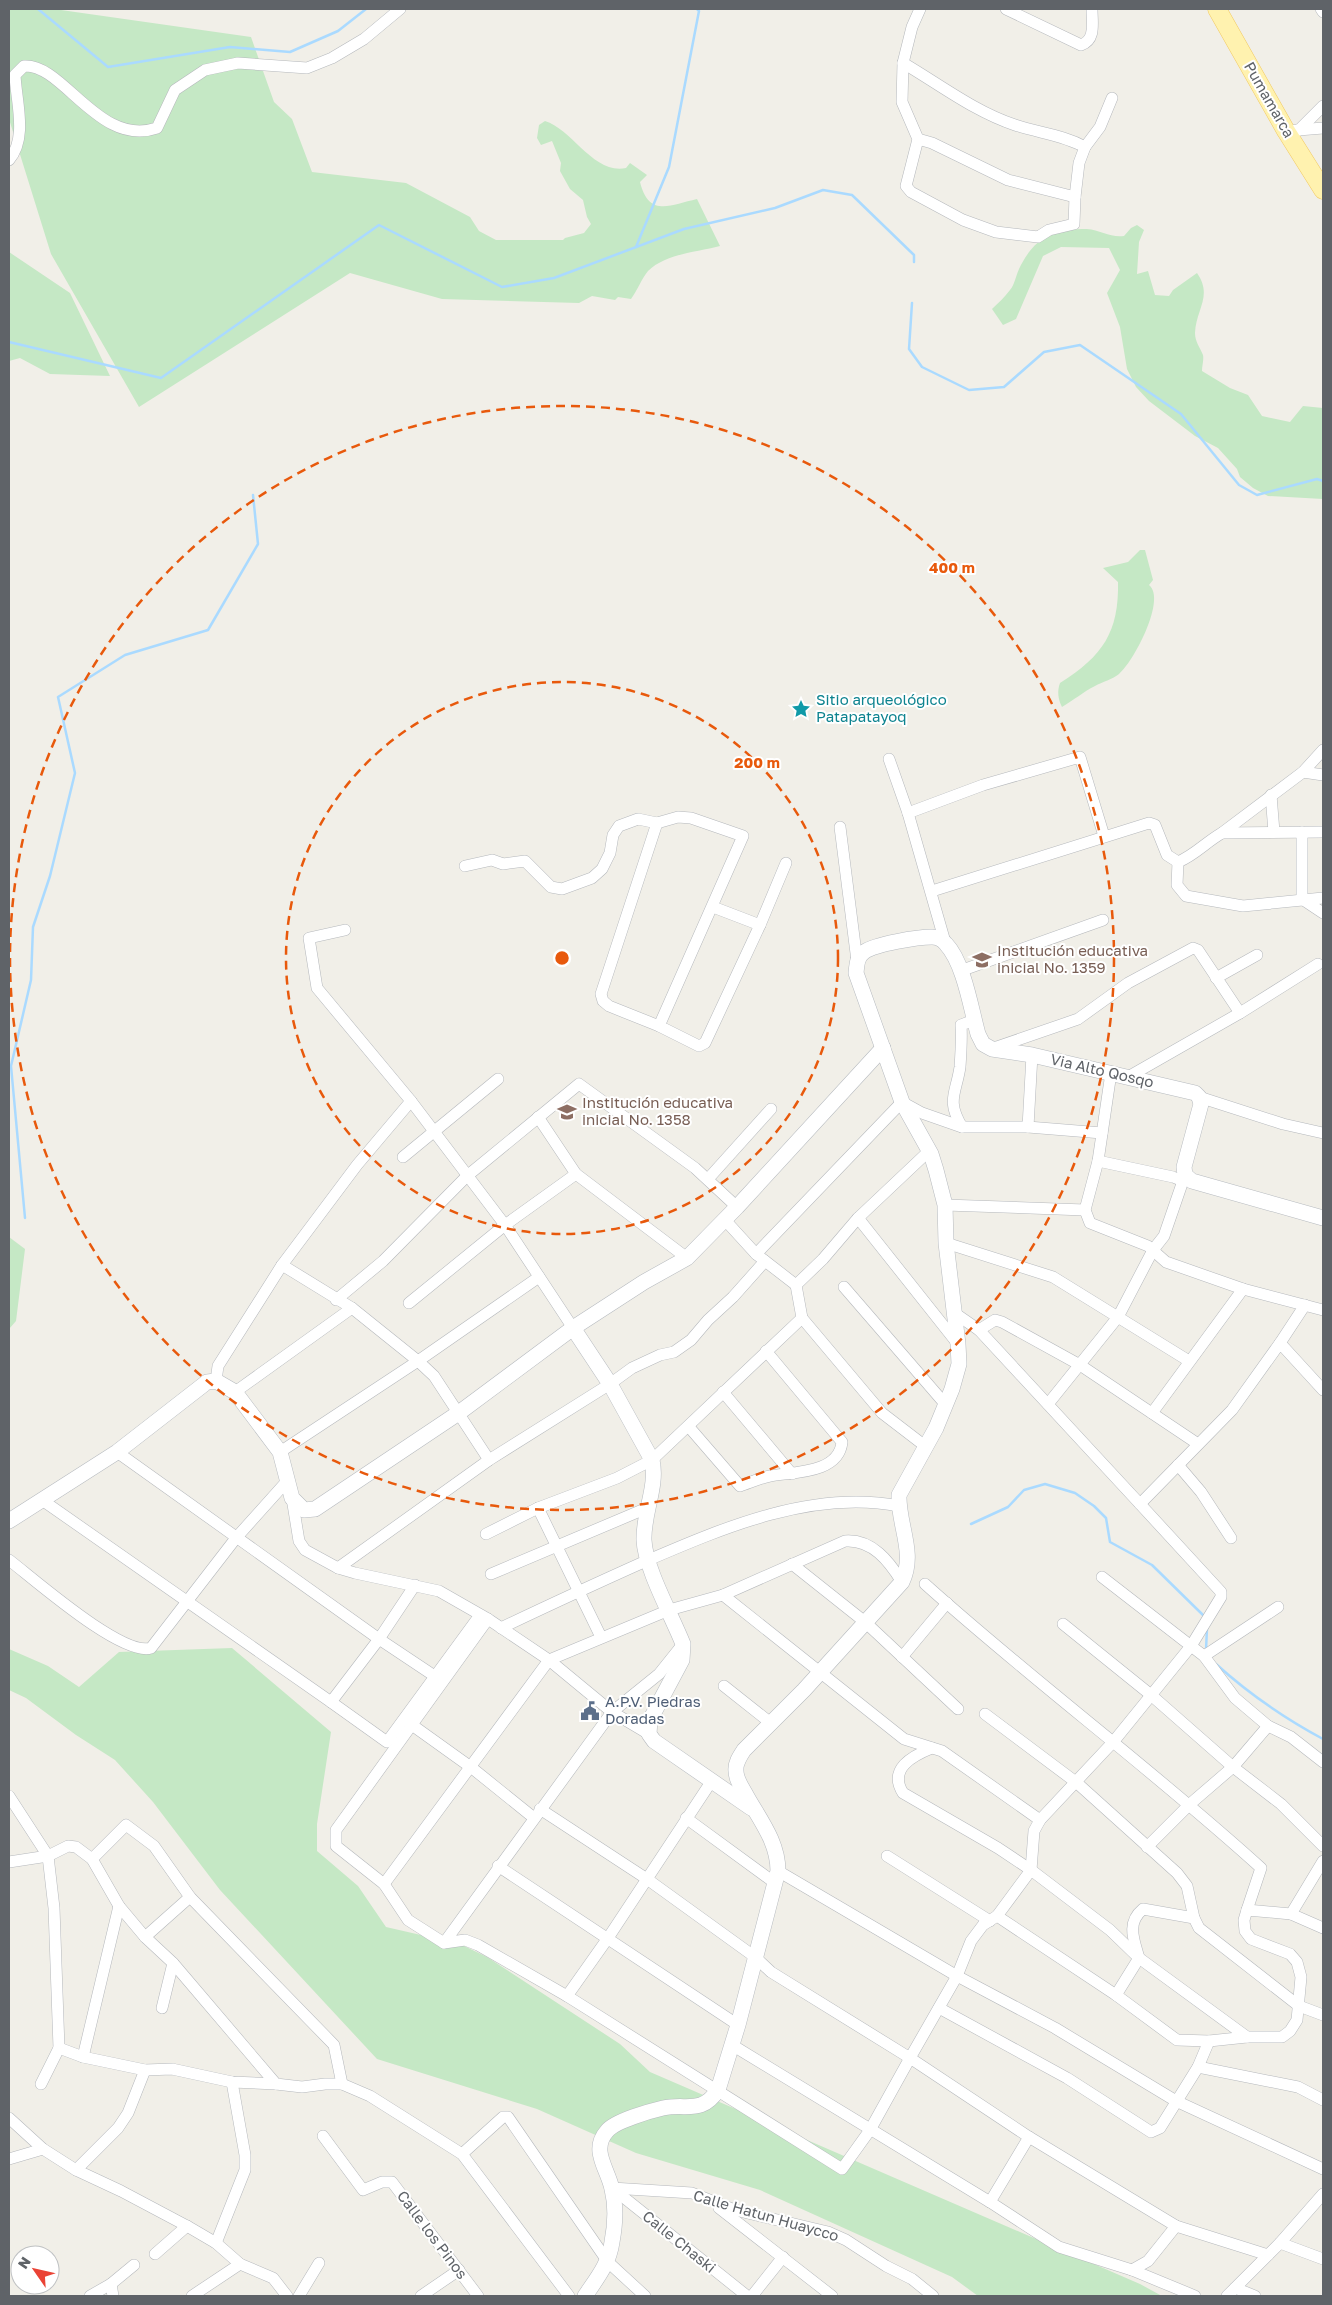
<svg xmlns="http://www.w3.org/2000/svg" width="1332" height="2305" font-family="'Golos Text',sans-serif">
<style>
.green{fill:#c5e8c5}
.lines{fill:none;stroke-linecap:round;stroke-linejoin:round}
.stream{stroke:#aadaff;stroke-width:2.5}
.street-casing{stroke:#b5b8bc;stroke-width:12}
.secondary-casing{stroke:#b6babf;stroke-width:16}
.primary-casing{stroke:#f2c960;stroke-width:19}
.street{stroke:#fff;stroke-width:11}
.secondary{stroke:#fff;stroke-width:15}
.primary{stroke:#fff2af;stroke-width:18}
.ring{fill:none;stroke:#e8590c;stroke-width:2.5;stroke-dasharray:9 6}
.labels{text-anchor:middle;stroke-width:4;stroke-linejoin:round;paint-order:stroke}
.street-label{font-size:15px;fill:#5f6368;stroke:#fff}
.culture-label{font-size:15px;fill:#0d838f;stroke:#fff;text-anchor:start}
.education-label{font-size:15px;fill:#785e54;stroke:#fff;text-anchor:start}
.service-label{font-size:15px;fill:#4e5e75;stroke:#fff;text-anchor:start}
.centre{fill:#e8590c;stroke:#fff;stroke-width:2.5}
.ring-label{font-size:15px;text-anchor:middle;font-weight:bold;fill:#e8590c;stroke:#fff;stroke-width:4;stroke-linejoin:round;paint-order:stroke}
</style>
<rect width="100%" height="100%" fill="#f1efe8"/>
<g class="green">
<path d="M 9,9 L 54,9 L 251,37 L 274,102 L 292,119 L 312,172 L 406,183 L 470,217 L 479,231 L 496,240 L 563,240 L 565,238 L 584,233 L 591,224 L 587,217 L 583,200 L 570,189 L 560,171 L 561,163 L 552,141 L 541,145 L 537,138 L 539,125 L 545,121 C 572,129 594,175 626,168 L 630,163 L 647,175 L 640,182 C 649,218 670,205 697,199 L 720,246 C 697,252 665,254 648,271 C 642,278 637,291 631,299 L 618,297 L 615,300 L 592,296 L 579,303 L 442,299 L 350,273 L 139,407 L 51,254 L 9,119 Z"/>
<path d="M 1137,225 L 1144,230 L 1139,242 L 1137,274 L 1148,271 L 1155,295 L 1169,296 L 1173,290 L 1197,273 C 1213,296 1196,309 1195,333 C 1195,342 1200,347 1203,355 C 1204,359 1202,366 1202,371 L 1230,388 L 1248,395 L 1262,416 L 1290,422 L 1303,406 L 1323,408 L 1323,499 L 1268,496 L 1253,488 L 1240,477 L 1237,469 L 1218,448 L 1195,436 L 1149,401 L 1136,387 L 1127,369 L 1120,327 L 1107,293 L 1120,270 L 1109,248 L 1061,247 L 1043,256 L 1016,319 L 1003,325 L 992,309 C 998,303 1005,297 1010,290 C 1015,284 1016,275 1019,269 C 1034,238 1052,229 1087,229 C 1100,230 1111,238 1124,236 L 1131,228 Z"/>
<polygon points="9,252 70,293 110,376 50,374 20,358 9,361"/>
<path d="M 1140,550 L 1145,550 L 1153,580 L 1149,585 C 1167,599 1133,663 1119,674 C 1113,679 1102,682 1095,686 C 1083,692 1074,700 1062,707 C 1058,699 1057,691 1060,683 C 1103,656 1119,632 1118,582 L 1103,568 L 1128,562 Z"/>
<polygon points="9,1237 25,1249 16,1321 9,1329"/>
<polygon points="232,1648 331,1732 317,1824 317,1851 358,1886 386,1927 460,1944 487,1957 620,2044 650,2072 1140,2284 1162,2296 978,2296 952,2277 760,2190 636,2153 537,2109 377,2059 220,1890 153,1802 115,1760 76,1735 26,1698 9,1690 9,1649 48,1666 79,1687 119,1652"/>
</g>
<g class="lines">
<g class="stream">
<polyline points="38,9 108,67 230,47 290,52 338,31 366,9"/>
<polyline points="636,247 669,167 699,11 697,9"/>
<polyline points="912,303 909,349 922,367 969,390 1004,387 1044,352 1080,345 1181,414 1239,485 1257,495 1317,479 1323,481"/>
<polyline points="9,342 161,378 379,225 502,287 554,278 684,229 775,208 823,190 852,195 914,255 914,262"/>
<polyline points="25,1218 11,1066 31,980 33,927 50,876 75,773 58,697 125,655 208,630 258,544 253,495"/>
<polyline points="971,1524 1008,1507 1024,1490 1045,1484 1075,1493 1094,1506 1106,1518 1110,1542 1152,1565 1204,1616"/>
<polyline points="1206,1650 1207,1628"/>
<path d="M 1216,1664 C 1249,1694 1284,1718 1323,1739"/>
</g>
<g class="street-casing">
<g id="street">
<polyline points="920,9 912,27 903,63 902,102 918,139 906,186 911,192 963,220 996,232 1038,237 1049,230 1074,224 1075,197"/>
<path d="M 1006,9 L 1081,45 C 1096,40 1092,23 1092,9"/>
<polyline points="1321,9 1323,12"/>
<path d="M 903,63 C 939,84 975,112 1015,125 C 1039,133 1063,135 1085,147"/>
<polyline points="1299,130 1323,106"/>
<polyline points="1286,131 1323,128"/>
<polyline points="918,139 932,143 1008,180 1075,197 1079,163 1085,147 1100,127 1112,98"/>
<path d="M 9,160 C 28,138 16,101 15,75 L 24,66 C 63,63 99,148 157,128 L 175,90 L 205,70 L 238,63 L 307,68 L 332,58 L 364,39 L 400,9"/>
<polyline points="889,759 908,813 945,942"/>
<polyline points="1303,772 1323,775"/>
<polyline points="1271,795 1274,832"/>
<polyline points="908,813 983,785 1080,757 1104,836"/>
<polyline points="657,823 601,994 603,1001 609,1006 659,1026"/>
<polyline points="840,827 857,961"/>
<polyline points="1302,832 1302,899 1323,913"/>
<polyline points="1222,833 1303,772 1323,750"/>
<polyline points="1178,862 1177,885 1186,896 1243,906 1323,898"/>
<polyline points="465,866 492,860 503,864 525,861 551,887 562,889 592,878 602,869 610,853 613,835 619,826 638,819 657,823 678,817 691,818 743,836 659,1026 699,1046 705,1043 760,925 786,863"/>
<path d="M 932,891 L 1149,823 L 1155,825 L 1167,855 L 1178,862 C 1195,855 1206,842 1222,833 L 1323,832"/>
<polyline points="713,907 760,925"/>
<polyline points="345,930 309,938 317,988 411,1101 505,1225 573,1328"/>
<polyline points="960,971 1103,920"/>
<polyline points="1216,978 1257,955"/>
<polyline points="994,1048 1078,1019 1128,983 1193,948 1198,950 1240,1013"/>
<polyline points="1111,1073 1098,1161 1085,1210 1090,1223 1148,1246 1166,1262 1243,1289 1323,1310"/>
<polyline points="1128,1077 1240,1013 1318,964"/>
<polyline points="1199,1097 1283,1124 1323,1133"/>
<polyline points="538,1117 576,1174 687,1258"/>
<path d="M 962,1127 C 946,1100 956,1094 960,1067 C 961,1053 962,1039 961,1025 L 974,1020"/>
<polyline points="1028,1127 1032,1055"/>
<polyline points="403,1157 498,1079"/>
<polyline points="1098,1161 1173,1177 1183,1181"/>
<polyline points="708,1179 771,1109"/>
<polyline points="945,1205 1085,1210"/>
<polyline points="858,1218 958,1344"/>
<polyline points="725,1220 756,1254 796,1285"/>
<polyline points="946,1243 1053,1277 1189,1361"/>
<polyline points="756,1254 902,1102 922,1113 962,1127 1028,1127 1102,1133"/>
<polyline points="282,1265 352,1308 418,1361 434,1376 489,1460"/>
<polyline points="844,1287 946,1405"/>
<polyline points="336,1300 383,1261 467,1176 579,1084 695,1168 737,1207"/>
<polyline points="409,1303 505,1225 576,1174"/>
<polyline points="953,1312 979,1330 1140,1504 1232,1410 1280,1343 1323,1390"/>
<polyline points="802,1318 882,1413 925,1446"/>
<polyline points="979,1330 995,1320 1002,1322 1080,1365 1198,1444"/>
<polyline points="1280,1343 1305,1305"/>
<polyline points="216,1381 218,1366 282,1265 357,1165 411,1101"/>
<polyline points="235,1392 352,1308"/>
<polyline points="723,1392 792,1474"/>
<polyline points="1048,1404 1118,1317 1153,1250 1164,1236 1185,1175"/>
<polyline points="1152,1413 1243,1289"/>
<path d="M 689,1427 L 740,1486 C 749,1483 760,1478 770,1476 C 792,1472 839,1474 842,1442 L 766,1351"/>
<polyline points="117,1452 379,1639 436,1677"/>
<polyline points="280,1452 418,1361 539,1277"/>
<polyline points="1178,1465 1201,1492 1231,1538"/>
<polyline points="292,1498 299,1541 305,1550 338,1568 355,1573 439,1591 488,1619 549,1660 612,1712 649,1734"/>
<polyline points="42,1500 331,1702 379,1639 415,1585"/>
<polyline points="1140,1504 1221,1592 1221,1597 1191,1646 1204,1656 1235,1698 1268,1726 1291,1737 1323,1762"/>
<polyline points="538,1508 601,1637"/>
<polyline points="486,1534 538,1508 617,1478 652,1460 802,1318 796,1285 823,1259 858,1218 929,1151"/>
<path d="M 9,1560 C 34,1579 122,1657 151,1648 L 236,1538 L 288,1480"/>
<polyline points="792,1564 865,1622 958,1709"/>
<polyline points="338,1568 489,1460 610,1384 632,1368 660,1355 674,1352 691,1340 708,1320 733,1297 765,1261"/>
<polyline points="491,1574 647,1508"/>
<path d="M 925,1584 C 1034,1682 1152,1769 1261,1868 L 1247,1910"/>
<polyline points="723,1595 904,1739 942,1751 1040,1820"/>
<polyline points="1063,1624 1151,1695 1233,1767 1281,1804 1323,1846"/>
<path d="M 501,1628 C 549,1605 597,1583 646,1561 C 723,1528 813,1489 899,1506"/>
<polyline points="683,1644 659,1674 612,1712 444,1943 465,1940 478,1945 567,1996 842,2169 870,2130 910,2058 1029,2137 1176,2226 1268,2255"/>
<polyline points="1204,1656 1278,1607"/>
<polyline points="902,1657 947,1603"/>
<polyline points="724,1686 772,1724"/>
<polyline points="331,1702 387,1742 480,1615"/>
<polyline points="985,1714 1077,1783 1177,1873 1187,1886 1194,1918 1199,1928 1299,2006 1323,2015"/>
<polyline points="412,1725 472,1768 534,1818"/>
<path d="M 932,1748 C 912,1756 888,1769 903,1793 L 998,1848 L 1031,1870"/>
<polyline points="9,1796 48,1856 68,1846 76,1847 92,1859 119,1906 145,1937 173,1963 276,2084 302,2087 325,2084 342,2084 370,2096 462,2154 569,2296"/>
<polyline points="540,1809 647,1879 755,1957 771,1972 910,2058 957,1976 971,1941 983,1925 997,1916 1031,1870 1110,1930 1139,1958 1247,2037 1282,2037 1290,2031 1297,2020 1301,1977 1297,1962 1290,1954 1251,1939 1245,1931 1244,1920 1247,1910 1291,1914 1323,1928"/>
<polyline points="686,1818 775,1883"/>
<polyline points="1147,1847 1190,1804 1233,1767 1268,1726"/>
<polyline points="887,1856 990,1921"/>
<polyline points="92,1859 126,1825 154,1846 190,1897 334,2045 342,2084"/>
<polyline points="9,1862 48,1856 54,1908 59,2048 41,2084"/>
<polyline points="498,1866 738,2025"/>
<polyline points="1031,1870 1034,1831 1040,1820 1114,1741 1191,1646 1102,1577"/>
<polyline points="778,1871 957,1976 1055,2028 1176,2101 1323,2169"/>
<path d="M 384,1884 L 549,1660 L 669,1610 L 723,1595 L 845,1541 C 872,1539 889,1561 902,1582"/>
<polyline points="1291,1914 1323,1861"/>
<polyline points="997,1916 1116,1995 1177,2040 1209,2041 1247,2037"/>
<polyline points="145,1937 190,1897"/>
<polyline points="444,1943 408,1920 384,1884 336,1846 336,1830 488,1619"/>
<path d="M 1116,1995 L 1139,1958 C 1134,1940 1126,1923 1143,1909 L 1194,1918"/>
<polyline points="567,1996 608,1938 711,1782"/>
<polyline points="162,2008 173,1963"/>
<polyline points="939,2008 1067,2078 1151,2132 1160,2128 1198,2067 1209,2041"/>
<polyline points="732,2045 990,2202 1059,2247 1132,2270 1195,2296"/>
<polyline points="59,2048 83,2057 145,2070 172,2069 232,2082 276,2084"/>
<polyline points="83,2057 119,1906"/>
<polyline points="1198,2067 1298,2087 1323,2100"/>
<polyline points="9,2118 43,2149 76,2170 121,2191 187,2226 216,2243 240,2264 273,2278 287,2296"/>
<polyline points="323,2136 363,2190 382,2182 392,2182 478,2296"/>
<polyline points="462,2154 503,2117 508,2117 608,2262 645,2296"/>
<polyline points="9,2159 43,2149"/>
<polyline points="76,2170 118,2128 128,2113 145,2070"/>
<polyline points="612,2188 692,2193 735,2210 828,2232 846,2240 886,2266 912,2279 933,2296"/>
<polyline points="612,2188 747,2296"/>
<polyline points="990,2202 1029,2137"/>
<polyline points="719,2208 832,2296"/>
<polyline points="216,2243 245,2170 245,2155 232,2082"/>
<polyline points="1280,2243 1323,2259"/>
<polyline points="155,2254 187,2226"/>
<polyline points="1132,2270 1148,2261 1176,2226"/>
<polyline points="1235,2288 1255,2296"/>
<polyline points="90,2296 111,2284"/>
<polyline points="113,2296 111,2284 134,2265"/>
<polyline points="192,2296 240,2264"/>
<polyline points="299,2296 319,2263"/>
<polyline points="421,2296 459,2270"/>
<polyline points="752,2296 783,2257"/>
<polyline points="1227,2296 1280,2243 1323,2194"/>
</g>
</g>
<g class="secondary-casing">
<g id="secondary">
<path d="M 573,1328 L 610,1384 L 652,1460 C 658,1486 643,1513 644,1540 C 645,1568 672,1616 683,1644 L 682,1660 L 650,1720 L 649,1734 L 654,1741 L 751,1808"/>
<polyline points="9,1521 117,1452 207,1382 216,1381 235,1392 280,1452 292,1498 304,1510 315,1509 460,1412 573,1328 644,1282 687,1258 737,1207 883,1048"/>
<path d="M 585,2296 C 597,2278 609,2264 612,2242 C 615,2226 616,2205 612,2189 C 608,2169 590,2150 607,2131 C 615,2121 650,2111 663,2108 C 687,2103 701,2115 718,2090 L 738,2025 L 778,1871 C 778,1841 759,1819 745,1793 C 741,1786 736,1779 736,1771 C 735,1763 740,1756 744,1750 L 804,1690 L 902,1582 C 916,1553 898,1525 899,1495 L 936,1428 L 952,1389 L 959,1364 L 958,1344 L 946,1243 L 945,1205 L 936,1170 L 931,1154 L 902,1102 L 856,973 C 857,964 857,957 864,952 C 875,944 918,937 932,937 C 937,937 943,940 946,944 C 964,963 971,1009 978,1034 L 983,1044 L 992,1049 L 1032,1055 L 1195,1093 L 1199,1097 L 1201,1104 L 1184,1167 L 1185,1175 L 1192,1181 L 1323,1218"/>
</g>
</g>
<g class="primary-casing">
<polyline id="primary" points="1217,9 1286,131 1323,190"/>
</g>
<use href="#street" class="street"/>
<use href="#secondary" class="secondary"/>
<use href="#primary" class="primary"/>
</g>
<g class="ring">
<circle cx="562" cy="958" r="276"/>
<circle cx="562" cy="958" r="552"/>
</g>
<defs>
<g id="sight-bare" transform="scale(1.5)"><path d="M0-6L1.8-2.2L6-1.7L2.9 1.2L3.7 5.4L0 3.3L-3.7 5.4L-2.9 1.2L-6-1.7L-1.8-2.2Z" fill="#0f9aa8" stroke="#fff" stroke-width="2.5" paint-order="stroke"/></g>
<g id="school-bare" transform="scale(1.5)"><path d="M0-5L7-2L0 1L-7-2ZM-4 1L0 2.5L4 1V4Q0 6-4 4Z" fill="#8d6e63" stroke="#fff" stroke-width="2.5" paint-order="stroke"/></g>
<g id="civic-bare" transform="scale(1.5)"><path d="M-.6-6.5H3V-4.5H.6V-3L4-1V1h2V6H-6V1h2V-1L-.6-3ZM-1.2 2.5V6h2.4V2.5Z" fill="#5c6f8a" stroke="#fff" stroke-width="2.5" paint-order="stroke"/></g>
</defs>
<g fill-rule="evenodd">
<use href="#sight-bare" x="801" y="709"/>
<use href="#school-bare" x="982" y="960"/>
<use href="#school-bare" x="567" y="1112"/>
<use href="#civic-bare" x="590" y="1711"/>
</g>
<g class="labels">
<g class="street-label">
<text transform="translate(1269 100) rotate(60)" y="5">Pumamarca</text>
<text transform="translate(1102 1071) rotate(13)" y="5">Via Alto Qosqo</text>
<text transform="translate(766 2216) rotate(16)" y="5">Calle Hatun Huaycco</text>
<text transform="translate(432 2235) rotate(53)" y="5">Calle los Pinos</text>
<text transform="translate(679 2242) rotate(39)" y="5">Calle Chaski</text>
</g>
<g class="culture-label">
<text x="816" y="705">Sitio arqueológico<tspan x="816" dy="17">Patapatayoq</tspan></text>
</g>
<g class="education-label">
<text x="997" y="956">Institución educativa<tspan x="997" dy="17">inicial No. 1359</tspan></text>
<text x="582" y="1108">Institución educativa<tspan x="582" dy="17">inicial No. 1358</tspan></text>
</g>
<g class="service-label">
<text x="605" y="1707">A.P.V. Piedras<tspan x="605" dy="17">Doradas</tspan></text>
</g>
</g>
<circle cx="562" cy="958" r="8" class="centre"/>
<g class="ring-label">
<text x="952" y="573">400 m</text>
<text x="757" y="768">200 m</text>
</g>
<rect width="1332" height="2305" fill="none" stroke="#5f6368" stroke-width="20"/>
<g transform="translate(35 2270) rotate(304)"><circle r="24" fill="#ffffff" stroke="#bfc1c3"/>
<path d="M0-4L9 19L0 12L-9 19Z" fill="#ea4335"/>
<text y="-8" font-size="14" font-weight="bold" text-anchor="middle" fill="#5f6368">N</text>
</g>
</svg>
